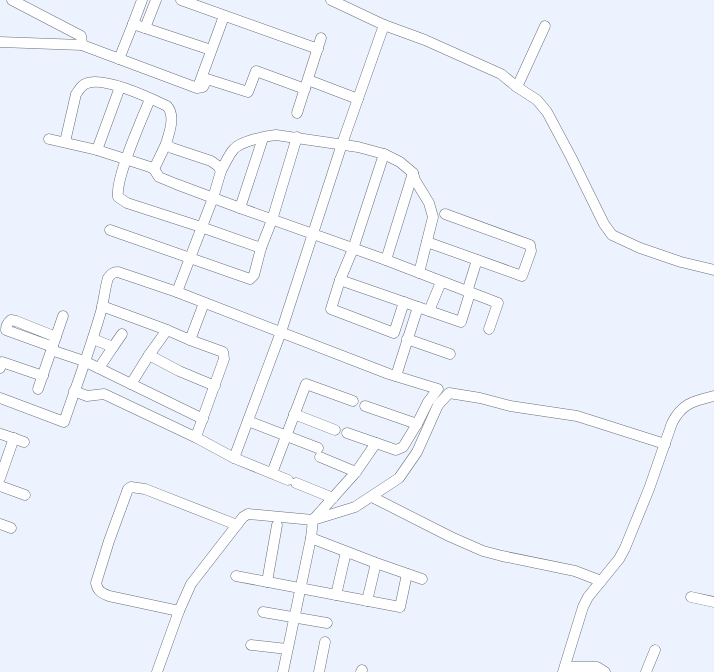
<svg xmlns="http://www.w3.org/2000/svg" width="714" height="672" font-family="'PT Sans',sans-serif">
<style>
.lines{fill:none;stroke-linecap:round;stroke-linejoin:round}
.street-casing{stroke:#696f79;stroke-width:11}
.street{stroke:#fff;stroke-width:10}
</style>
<rect width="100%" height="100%" fill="#ecf3fe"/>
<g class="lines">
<g class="street-casing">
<g id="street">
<polyline points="12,0 81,36 82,45"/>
<polyline points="181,0 318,49"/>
<polyline points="331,0 384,25 425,40 501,74 517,87 537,100 547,112 571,157 604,224 612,235 640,248 681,262 714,270"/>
<polyline points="133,24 142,0"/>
<polyline points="145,28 156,0"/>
<polyline points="0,42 82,45 197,88 203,87 207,79 248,92 256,71 305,89"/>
<polyline points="119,59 133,24 211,50"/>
<polyline points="308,80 358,99"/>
<polyline points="198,87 224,16"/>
<polyline points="517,87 545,26"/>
<path d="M 150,99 C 142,119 115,178 118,197 L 127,203 L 201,227 L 261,248"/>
<polyline points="297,113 321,38"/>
<polyline points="49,139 97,150 150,167 154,169 159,177 176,184 240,208 386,260 498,303 489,329"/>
<path d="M 65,142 L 76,94 C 79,90 81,86 85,84 C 102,75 150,98 167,106 C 176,116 169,133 166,144 L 172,148 L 211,161 L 218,166 L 221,171 C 225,164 229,154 234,149 C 241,141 266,136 276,135 L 358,147 L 384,154 L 400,162 L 413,173 L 415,180 L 429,203 L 433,217 L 419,273"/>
<polyline points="97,150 120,87"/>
<polyline points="384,154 353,249 340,280 331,309 394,333 404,302"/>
<polyline points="154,169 166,144"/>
<polyline points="240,208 263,138"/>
<polyline points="110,230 250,279 254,275 261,248 272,220 297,137"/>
<polyline points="427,242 522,276 531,251 530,245 445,214"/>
<polyline points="386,260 413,173"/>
<polyline points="340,280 461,322 470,293"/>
<polyline points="177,292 213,198 221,171"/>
<polyline points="467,292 477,260"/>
<polyline points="204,303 190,340 223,352 224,359 197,434 197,438 234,458 288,480"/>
<polyline points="102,306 167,330 190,340"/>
<polyline points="429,311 441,282"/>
<polyline points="93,339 113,347 99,368"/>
<polyline points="407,339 450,354"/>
<path d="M 53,347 L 6,330 C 6,326 7,323 11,320 L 16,321 L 56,337"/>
<polyline points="113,347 122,334"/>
<polyline points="51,350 84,361 203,419"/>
<polyline points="149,355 167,330"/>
<polyline points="0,368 2,362 43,376"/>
<polyline points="396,376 418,307"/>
<polyline points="131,384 149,355 179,371 215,386"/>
<polyline points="38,389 63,316"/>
<polyline points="74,391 87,396 104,394 197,438"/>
<path d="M 0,398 L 64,422 C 77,384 91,347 102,308 C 104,298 105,288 108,278 C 111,274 113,272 118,272 L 177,292 L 389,374 L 438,389 L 428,402 L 417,424 L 403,447 L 396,450 L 376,443 L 356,472 L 313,520 L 248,514 L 243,517 L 191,584 L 179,611 L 157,672"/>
<polyline points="365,406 417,424"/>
<polyline points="294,414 335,430"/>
<polyline points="248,421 318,448"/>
<polyline points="347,433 376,443"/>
<polyline points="1,434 24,442"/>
<polyline points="320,457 356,472"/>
<polyline points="234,458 281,332 342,144 384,25"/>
<polyline points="272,473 306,384 353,401"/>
<polyline points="0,478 14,438"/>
<polyline points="296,483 333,498"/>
<polyline points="0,486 25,495"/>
<polyline points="372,497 451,537 483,551 502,556 575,571 601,581"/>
<polyline points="0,524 11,528"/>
<polyline points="311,538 376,563 422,579"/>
<polyline points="236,576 400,607 407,574"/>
<polyline points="267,582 277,525"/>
<polyline points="336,595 346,552"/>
<polyline points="691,597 714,602"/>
<polyline points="367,601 376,563"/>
<path d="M 179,611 L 109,596 C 102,593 98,592 96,583 L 109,541 L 128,489 L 131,487 L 145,489 L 237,525"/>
<polyline points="263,612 327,623"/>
<polyline points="251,645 287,649"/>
<polyline points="565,667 597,667 605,672"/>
<polyline points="283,672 311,538 313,520 355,507 399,478 417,452 438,405 449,393 480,398 510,406 577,416 665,444"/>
<polyline points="319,672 325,642"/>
<polyline points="361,672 362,670"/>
<path d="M 563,672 L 583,607 L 588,597 L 619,559 L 625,548 L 649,489 L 672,423 C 682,403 694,401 714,396"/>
<polyline points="646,672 655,650"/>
</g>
</g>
<use href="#street" class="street"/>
</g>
</svg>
